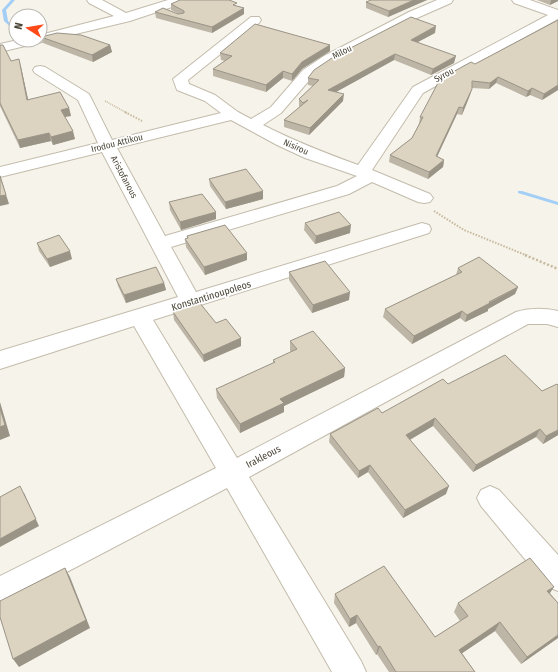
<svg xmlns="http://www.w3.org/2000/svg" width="558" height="672" font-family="'Fira Sans Condensed',sans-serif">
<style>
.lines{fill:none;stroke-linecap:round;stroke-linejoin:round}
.stream{fill:#a3cff6;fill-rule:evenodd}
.minor-casing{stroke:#c3bcac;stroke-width:2}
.path-far2{stroke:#c6b99c;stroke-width:1.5;stroke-dasharray:1 1;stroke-linecap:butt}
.path-far1{stroke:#c6b99c;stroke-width:2;stroke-dasharray:1.5 1.5;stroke-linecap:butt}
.path{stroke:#c6b99c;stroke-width:2.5;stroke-dasharray:2 2;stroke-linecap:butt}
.minor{fill:#fff;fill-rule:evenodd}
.wall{fill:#bdb5a6}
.shaded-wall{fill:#9a9487}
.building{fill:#dcd3c1;stroke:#9a9487}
.labels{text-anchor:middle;stroke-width:3.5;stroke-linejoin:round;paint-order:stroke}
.far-street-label{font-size:9px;fill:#4b4537;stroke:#fff}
.street-label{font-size:10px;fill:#4b4537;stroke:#fff}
</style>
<rect width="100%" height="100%" fill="#f6f3ea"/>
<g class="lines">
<g class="stream">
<polygon points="11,0 15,0 6,10 8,21 16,29 16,32 4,21 2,10"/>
<polygon points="518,191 522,191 558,202 558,205 518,193"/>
</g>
<g class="minor-casing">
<g id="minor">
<polygon points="87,0 102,0 126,13 168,0 186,0 184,3 130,21 0,52 0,44 18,40 40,40 40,35 114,16 89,3"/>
<path d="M 437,0 L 453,0 L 451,3 L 417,18 L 334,62 L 313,76 L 281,113 L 263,125 C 294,141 325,153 358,165 L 413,87 L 548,15 L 514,3 L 512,0 L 530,0 L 558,10 L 558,19 L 423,93 L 372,170 L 430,194 L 433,198 L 430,202 L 424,203 L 418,202 L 372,182 L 349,194 L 171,247 L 196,292 L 422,223 L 429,225 L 431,229 L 429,233 L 153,320 L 237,458 L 516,312 C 530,308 544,308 558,311 L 558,327 L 547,324 L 528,324 L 249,477 L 361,661 L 366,672 L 332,672 L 227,488 L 0,607 L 0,576 L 216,468 L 134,326 L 0,369 L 0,351 L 178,297 L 102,152 L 0,177 L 0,167 L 98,143 L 78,100 L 35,73 L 33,70 L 35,67 L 40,66 L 45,67 L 89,94 L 112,140 L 221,113 L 205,101 L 177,90 L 173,79 L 251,17 L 259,17 L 261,20 L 259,23 L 188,80 L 189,84 L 215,95 L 238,112 L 251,119 L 271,107 L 303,70 L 324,56 L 409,12 ZM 231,120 L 277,145 L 305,158 L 357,176 L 337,186 L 165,236 L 117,148 Z"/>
<polygon points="490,486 499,490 558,555 558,591 548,587 481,506 477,498 481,490"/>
</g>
</g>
<polyline class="path-far2" points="105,101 127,113"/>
<g class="path-far1">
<polyline points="125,112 142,121"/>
<polyline points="434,211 464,230 528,256"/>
</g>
<polyline class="path" points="525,255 558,269"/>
<use href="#minor" class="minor"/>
</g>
<g class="wall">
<polygon points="427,0 388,17 366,8 366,2"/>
<polygon points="537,0 558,0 558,1 550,5"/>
<polygon points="171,4 237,6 244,8 244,14 212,33 156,18 155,12 179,14 171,10"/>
<polygon points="558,20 558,90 542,100 530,95 526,97 496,83 489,89 472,88 470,95 462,115 457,114 437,157 444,160 443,167 428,179 389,162 390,155 412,138 419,124 420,117 475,64"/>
<polygon points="435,33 418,42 454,63 431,75 394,60 336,92 343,101 309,135 284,127 284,120 300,107 299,106 299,99 313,86 308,85 308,78"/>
<polygon points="41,37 110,45 112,52 93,62 43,43"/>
<polygon points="0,45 11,61 21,67 28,100 69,108 71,116 65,117 75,139 53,145 51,141 20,148 0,106"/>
<polygon points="330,45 330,51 302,69 292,81 283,78 266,92 213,76 213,69 225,61 221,60 220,53"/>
<polygon points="209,179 263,199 226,209 210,186"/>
<polygon points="169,202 216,219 181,230 170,210"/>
<polygon points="305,223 350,233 315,244 304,230"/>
<polygon points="187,236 247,260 205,275 186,247 185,239 187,239"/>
<polygon points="37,243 72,259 50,267 39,251"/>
<polygon points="458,268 518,287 515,294 488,309 488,311 465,322 460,318 412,344 383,317 385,309 456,275"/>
<polygon points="289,272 349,300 312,313 289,280"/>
<polygon points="116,279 164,283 166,290 126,303 118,286"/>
<polygon points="173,312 216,323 241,338 241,346 204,362 174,320"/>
<polygon points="290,341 345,368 344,377 284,406 284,412 240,433 217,398 216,389 273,363 273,360 291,352 290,351"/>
<polygon points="448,384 558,435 543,444 536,437 473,472 433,426 410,440 446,494 403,518 368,472 358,478 329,442 330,434 382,413"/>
<polygon points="550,593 558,603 558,638 521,664 495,631 462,653 475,672 389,672 377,654 376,655 356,623 349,627 334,603 335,594 435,637 460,621 454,612 458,603"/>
</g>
<g class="shaded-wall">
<polygon points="414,0 427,0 388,17 389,11"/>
<polygon points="551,0 558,0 558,1 550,5"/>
<polygon points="244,8 244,14 212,33 212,27"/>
<polygon points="436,26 435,33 410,46 411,40"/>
<polygon points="110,45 112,52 93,62 92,55"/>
<polygon points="330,45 330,51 302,69 292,81 292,74 302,62"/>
<polygon points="395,54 394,60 327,97 328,90"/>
<polygon points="456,56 454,63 431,75 433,69"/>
<polygon points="19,59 21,67 30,108 27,100"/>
<polygon points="283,71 283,78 266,92 266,85"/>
<polygon points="498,77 496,83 489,89 490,83"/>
<polygon points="558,85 558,90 542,100 544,94"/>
<polygon points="532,88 530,95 526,97 528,91"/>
<polygon points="472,89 470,95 462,115 463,108"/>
<polygon points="344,94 343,101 309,135 310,128"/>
<polygon points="459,107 457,114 434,163 436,156"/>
<polygon points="69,108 71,116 63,117 61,110"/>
<polygon points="73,131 75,139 53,145 51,137"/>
<polygon points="49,133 51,141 20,148 18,140"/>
<polygon points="444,160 443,167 428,179 429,172"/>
<polygon points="0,175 9,204 0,206"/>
<polygon points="263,191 263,199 226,209 225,202"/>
<polygon points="216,212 216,219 181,230 180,222"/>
<polygon points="351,225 350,233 315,244 316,236"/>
<polygon points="70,251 72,259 50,267 47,259"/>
<polygon points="247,253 247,260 205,275 204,267"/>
<polygon points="164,283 166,290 126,303 124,295"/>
<polygon points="518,287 515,294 488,309 488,311 465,322 467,315"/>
<polygon points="350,292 349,300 312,313 313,305"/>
<polygon points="462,311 460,318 412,344 414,336"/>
<polygon points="241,338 241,346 204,362 203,355"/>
<polygon points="345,368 344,377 284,406 284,412 240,433 240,424 280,399"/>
<polygon points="0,402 10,436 0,440"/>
<polygon points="435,418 433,426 404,443 406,435"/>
<polygon points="540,429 536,437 473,472 476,465"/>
<polygon points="558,430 558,435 543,444 546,436"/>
<polygon points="370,465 368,472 358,478 359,471"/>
<polygon points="449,486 446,494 403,518 405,510"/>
<polygon points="24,493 39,526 0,547 0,539"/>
<polygon points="65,568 70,577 90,628 19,667 13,659"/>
<polygon points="554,587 548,596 547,591"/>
<polygon points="357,615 356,623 349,627 350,619"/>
<polygon points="500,622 495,631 455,658 459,650"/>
<polygon points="558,635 558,638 521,664 527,657"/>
<polygon points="380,646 377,654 376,655 378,647"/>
</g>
<g class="building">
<polygon points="180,0 229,0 237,3 233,5 244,8 212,27 155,12 163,8 178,14 184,13 184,11 171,4"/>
<polygon points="371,0 414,0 389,11 366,2"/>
<polygon points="411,17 436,26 411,40 456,56 433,69 395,54 328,90 344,94 310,128 284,120 308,100 303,103 299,99 319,80 308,78 314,70 335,56"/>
<polygon points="558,20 558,85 544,94 532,88 528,91 498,77 490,83 472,81 472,89 463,108 459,107 436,156 444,160 429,172 390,155 412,138 423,117 420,117 440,79 471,62 475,64"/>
<polygon points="255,24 330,45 302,62 292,74 283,71 266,85 213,69 232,56 220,53"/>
<polygon points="57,33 81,35 110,45 92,55 41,37"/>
<polygon points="0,45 3,45 11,61 19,59 27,100 60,92 69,108 61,110 73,131 51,137 49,133 18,140 0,103"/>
<polygon points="246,169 263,191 225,202 209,179"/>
<polygon points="0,176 6,195 0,196"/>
<polygon points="202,194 216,212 180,222 169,202"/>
<polygon points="339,212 351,225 316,236 305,223"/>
<polygon points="225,225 247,253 204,267 185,239 188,238 187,236"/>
<polygon points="59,235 70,251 47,259 37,243"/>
<polygon points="479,257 518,287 489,302 490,303 467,315 462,311 414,336 385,309 462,272 458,268"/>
<polygon points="325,261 350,292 313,305 289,272"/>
<polygon points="156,267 164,283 124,295 116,279"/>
<polygon points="199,302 216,323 226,319 241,338 203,355 173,312"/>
<polygon points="313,331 345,368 280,399 284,403 240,424 216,389 275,362 273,360 297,349 290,341"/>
<polygon points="505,355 542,391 557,384 558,385 558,430 546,436 540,429 476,465 435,418 406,435 449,486 405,510 370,465 359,471 330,434 378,408 382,413 443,379 448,384"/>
<polygon points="0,408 5,425 0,427"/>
<polygon points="20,486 36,519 0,539 0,497"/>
<polygon points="530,558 554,587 547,591 558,603 558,635 527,657 500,622 459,650 475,672 396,672 380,646 378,647 357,615 350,619 335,594 384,566 435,637 468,616 458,603"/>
<polygon points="65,568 86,620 13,659 0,617 0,601"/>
</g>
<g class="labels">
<g class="far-street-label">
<text transform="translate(342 52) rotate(-27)" y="3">Milou</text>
<text transform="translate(444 75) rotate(-28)" y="3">Syrou</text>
<text transform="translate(117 143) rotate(-14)" y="3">Irodou Attikou</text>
<text transform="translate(296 147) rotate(24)" y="3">Nisirou</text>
<text transform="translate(124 177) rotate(62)" y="3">Aristofanous</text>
</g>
<g class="street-label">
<text transform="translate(211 295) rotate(-17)" y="4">Konstantinoupoleos</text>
<text transform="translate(263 456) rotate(-28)" y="4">Irakleous</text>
</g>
</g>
<g transform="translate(28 28) rotate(282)"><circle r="19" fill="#ffffff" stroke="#b7b5af"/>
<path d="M0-3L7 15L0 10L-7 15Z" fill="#ff4918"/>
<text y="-6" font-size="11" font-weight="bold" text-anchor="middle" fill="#4b4537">N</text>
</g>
</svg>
